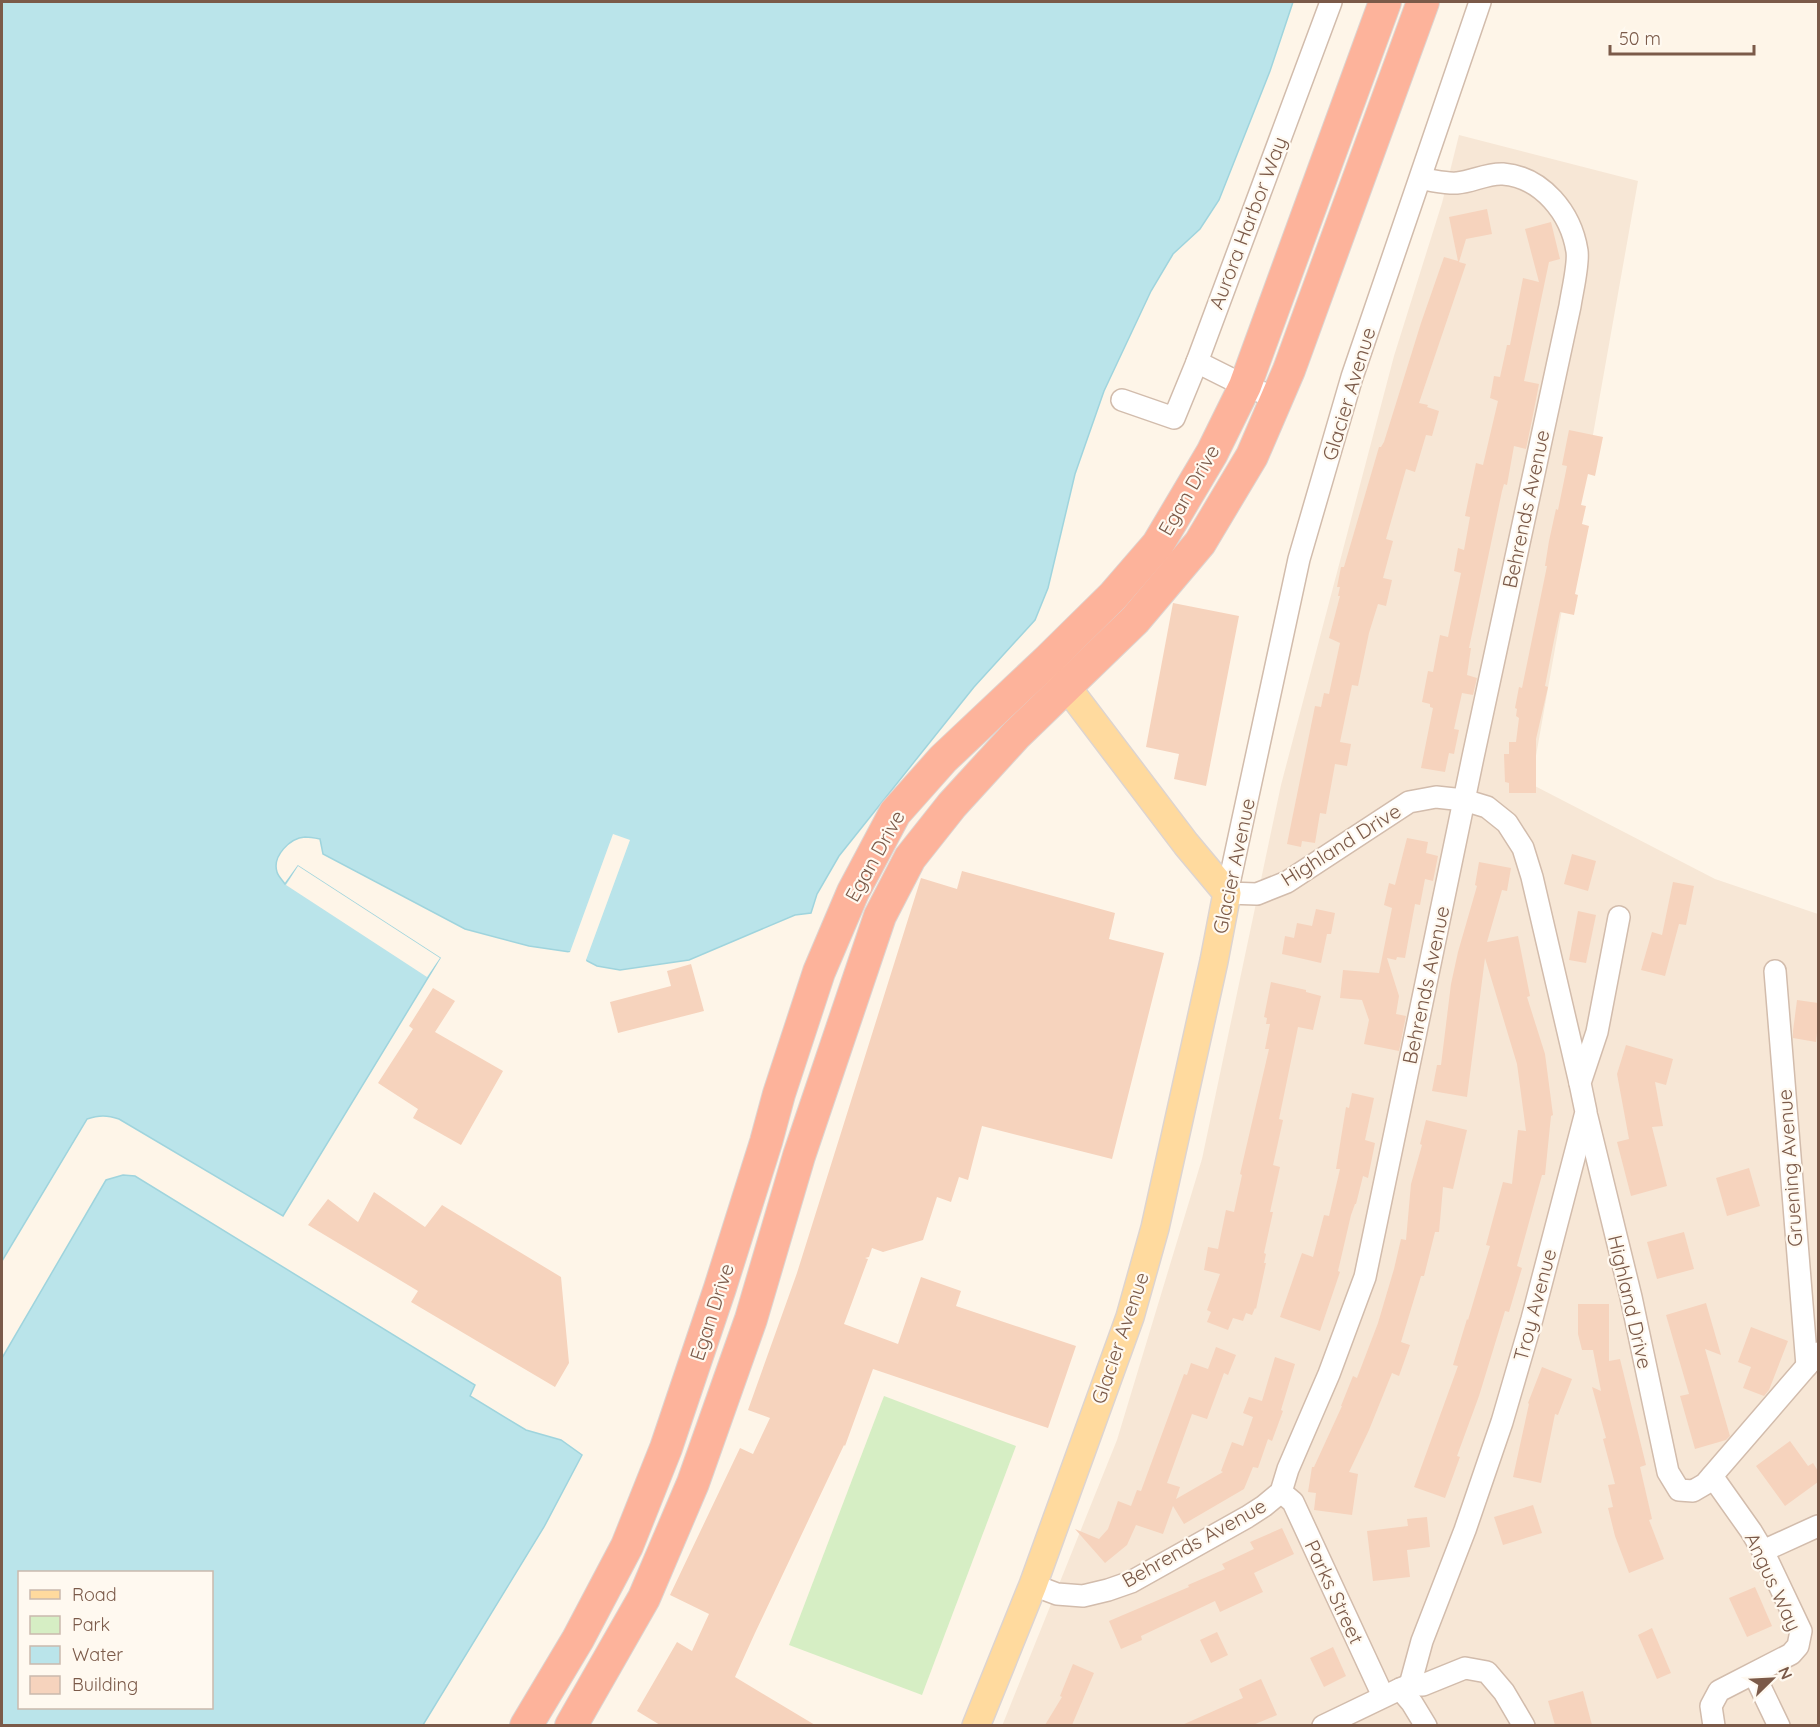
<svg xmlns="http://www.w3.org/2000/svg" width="1820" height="1727" font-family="Quicksand,sans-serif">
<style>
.residential{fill:#f7e7d6}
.green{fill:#d6eec4}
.water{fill:#bae4ea;stroke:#9fd4dd;stroke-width:1.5;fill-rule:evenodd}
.pier{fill:#fef5e8}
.building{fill:#f6d3bd}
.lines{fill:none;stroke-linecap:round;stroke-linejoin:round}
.minor-casing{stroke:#d2bcac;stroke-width:24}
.major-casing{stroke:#ddd4d0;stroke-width:30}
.highway-casing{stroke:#ddd4d0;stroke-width:34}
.minor{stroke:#fff;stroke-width:21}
.major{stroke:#ffda9e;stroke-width:27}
.highway{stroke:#fdb39b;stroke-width:32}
.labels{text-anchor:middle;stroke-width:4.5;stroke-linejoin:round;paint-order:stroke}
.street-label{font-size:20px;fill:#7b5a49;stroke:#fff9f0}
</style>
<rect width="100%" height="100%" fill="#fef5e8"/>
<polygon class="residential" points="1459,135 1638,181 1531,784 1715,879 1818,914 1818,1725 1002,1726 1117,1440 1202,1159 1281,785 1394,356 1442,203"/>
<polygon class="green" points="884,1396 1016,1446 922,1695 789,1645"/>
<g class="water">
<path d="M 2,2 L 1293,2 L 1270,71 L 1219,200 L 1200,229 L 1173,254 L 1151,291 L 1104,391 L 1075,474 L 1048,588 L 1035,620 L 974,687 L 839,856 L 817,894 L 811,913 L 795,915 L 689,960 L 620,970 L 597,966 L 570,952 L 529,946 L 465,929 L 323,854 L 320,839 C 315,838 309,837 305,837 C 290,838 272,856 277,872 C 278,876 283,881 285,884 L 298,866 L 440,958 L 283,1216 L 119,1119 C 107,1115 99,1115 87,1119 L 2,1261 Z"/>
<path d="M 123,1175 L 135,1176 L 475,1385 L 470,1396 L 526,1430 L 561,1440 L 582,1455 L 544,1527 L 423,1725 L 2,1725 L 2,1358 L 106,1180 ZM 20,1572 L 212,1572 L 212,1708 L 20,1708 Z"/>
</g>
<g class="pier">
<polygon points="613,834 630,840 586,960 587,964 565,954 570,952"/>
<polygon points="298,866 440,958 427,977 286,885"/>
</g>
<g class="building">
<polygon points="1487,209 1492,234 1466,239 1459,262 1466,264 1419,403 1428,405 1427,407 1439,411 1432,436 1426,435 1415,472 1406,469 1386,539 1393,541 1383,578 1392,580 1386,606 1378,604 1369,633 1358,686 1352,685 1340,742 1351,744 1347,766 1335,764 1326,814 1320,813 1315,843 1302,841 1301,847 1287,844 1315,706 1321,707 1324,693 1329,694 1340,643 1329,638 1340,596 1338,596 1340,587 1337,587 1341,567 1344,567 1379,447 1381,447 1384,442 1421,323 1444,257 1458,261 1449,217"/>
<polygon points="1551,222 1560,259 1549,262 1524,381 1539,384 1532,420 1526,449 1514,446 1507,485 1504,484 1502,491 1469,648 1471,648 1467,675 1477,678 1473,695 1462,693 1454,729 1459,730 1454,754 1449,753 1445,772 1421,768 1433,708 1430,707 1430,704 1422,702 1428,671 1433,672 1440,635 1448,637 1461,573 1454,571 1458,548 1464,550 1470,517 1465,516 1476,463 1483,465 1498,401 1490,398 1494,376 1500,377 1507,345 1510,345 1523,278 1539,282 1525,229"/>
<polygon points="1569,430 1603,437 1595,476 1588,474 1581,505 1586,506 1582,524 1589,526 1575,594 1578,595 1574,615 1560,612 1554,640 1545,686 1548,687 1536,739 1536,793 1509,793 1509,783 1505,782 1504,754 1509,754 1509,742 1516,742 1519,718 1516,716 1517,709 1515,708 1519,687 1522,688 1547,566 1545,566 1549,541 1556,509 1558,510 1567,466 1562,465"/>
<polygon points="1173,603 1239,616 1206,786 1174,779 1179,754 1146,747"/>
<polygon points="1407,838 1428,842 1426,853 1438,856 1433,881 1425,879 1420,905 1415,904 1405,958 1397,957 1396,960 1387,958 1399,996 1396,1014 1406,1016 1399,1051 1364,1044 1369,1020 1362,1000 1340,998 1343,970 1379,973 1392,908 1384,905 1389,883 1395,885"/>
<polygon points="1572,854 1596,861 1588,891 1564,884"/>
<polygon points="1479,862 1511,868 1507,891 1502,890 1487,942 1518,936 1530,996 1527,997 1545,1054 1553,1115 1551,1116 1545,1175 1542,1175 1517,1266 1522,1268 1509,1312 1505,1311 1479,1396 1457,1456 1460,1457 1445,1498 1414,1487 1458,1366 1453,1365 1467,1319 1468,1320 1490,1246 1486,1245 1503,1182 1512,1184 1518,1130 1526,1131 1517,1064 1485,958 1467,1097 1432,1091 1437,1065 1441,1065 1451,984 1458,952 1477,886 1475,885"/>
<polygon points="962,871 1115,913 1109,939 1164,953 1112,1159 982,1126 968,1180 959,1177 951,1202 937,1197 923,1240 883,1252 872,1248 869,1257 865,1258 868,1259 844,1324 898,1344 921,1277 961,1291 956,1306 1076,1346 1048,1428 873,1369 845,1446 844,1445 755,1633 735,1677 815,1725 660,1725 637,1711 677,1642 692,1651 709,1614 670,1595 740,1448 753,1454 770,1418 748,1410 797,1273 921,878 957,889"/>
<polygon points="1673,882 1694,886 1686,925 1679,924 1665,976 1641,970 1652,932 1662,935"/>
<polygon points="1316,909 1335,913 1331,934 1327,934 1321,963 1282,954 1285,936 1294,938 1297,923 1312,926"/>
<polygon points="1578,911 1596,915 1586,963 1569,960"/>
<polygon points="691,964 704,1011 618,1033 610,1002 671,986 667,971"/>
<polygon points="1271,982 1306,990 1306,992 1321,996 1313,1030 1298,1027 1279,1119 1283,1120 1273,1165 1280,1167 1270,1212 1273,1212 1264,1253 1266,1254 1264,1263 1266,1263 1256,1309 1255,1308 1252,1315 1246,1313 1243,1321 1233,1318 1228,1330 1207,1322 1211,1312 1207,1310 1220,1274 1204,1270 1208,1247 1218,1249 1226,1210 1234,1212 1242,1175 1240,1174 1269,1049 1265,1049 1270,1024 1266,1024 1267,1018 1264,1017"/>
<polygon points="433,988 455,1001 435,1032 503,1071 461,1145 413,1118 418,1109 378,1083 413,1029 409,1026"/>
<polygon points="1797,1000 1818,1003 1818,1024 1816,1042 1793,1038 1793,1031"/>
<polygon points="1626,1045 1673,1059 1666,1085 1655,1082 1663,1126 1652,1127 1667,1186 1631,1196 1617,1142 1629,1139 1617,1074"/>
<polygon points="1352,1093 1374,1098 1365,1140 1375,1143 1368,1178 1363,1176 1356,1204 1355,1204 1351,1215 1338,1271 1340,1272 1320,1331 1280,1317 1302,1253 1313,1257 1324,1215 1329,1216 1340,1169 1336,1169 1346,1107 1349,1108"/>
<polygon points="1426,1120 1467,1130 1453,1189 1443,1187 1439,1232 1435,1232 1424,1276 1421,1276 1401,1342 1410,1345 1399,1376 1392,1373 1369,1430 1349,1472 1358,1474 1352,1515 1314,1510 1316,1493 1308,1492 1312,1467 1314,1467 1342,1406 1341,1406 1353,1376 1357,1378 1378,1323 1394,1269 1401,1239 1406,1240 1411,1184 1422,1145 1420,1144"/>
<polygon points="1749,1168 1760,1206 1727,1216 1716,1178"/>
<polygon points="374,1192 425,1227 442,1205 561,1277 569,1363 555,1387 411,1302 418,1291 308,1225 328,1199 358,1222"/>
<polygon points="1684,1232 1694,1269 1657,1279 1647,1242"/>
<polygon points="1706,1303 1721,1355 1705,1349 1730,1436 1726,1440 1695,1449 1680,1396 1689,1394 1666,1315"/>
<polygon points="1578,1304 1609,1304 1609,1361 1620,1359 1646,1465 1640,1467 1652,1519 1649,1520 1664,1559 1629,1573 1615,1536 1608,1508 1613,1507 1608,1485 1615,1484 1603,1439 1606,1438 1592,1387 1601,1391 1593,1350 1582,1350 1578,1334"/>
<polygon points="1751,1327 1788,1341 1769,1390 1764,1396 1743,1388 1751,1367 1738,1362"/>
<polygon points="1216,1347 1236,1355 1228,1375 1224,1373 1207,1419 1192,1414 1167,1483 1180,1487 1176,1499 1223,1472 1221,1471 1232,1442 1243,1446 1253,1417 1243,1413 1249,1397 1262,1401 1275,1357 1295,1364 1281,1410 1283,1411 1272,1441 1268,1439 1258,1468 1253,1467 1244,1489 1184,1524 1173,1506 1163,1534 1136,1525 1127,1545 1105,1563 1075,1529 1099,1539 1108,1529 1118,1501 1131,1506 1137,1490 1141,1491 1184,1374 1187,1375 1191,1363 1208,1369"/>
<polygon points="1542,1367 1572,1379 1558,1415 1555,1414 1541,1483 1513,1477 1529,1404 1528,1403"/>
<polygon points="1790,1441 1808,1466 1813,1463 1818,1471 1818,1482 1785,1506 1756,1466"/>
<polygon points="1533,1505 1542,1533 1503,1545 1494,1517"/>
<polygon points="1427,1517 1430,1547 1407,1550 1410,1577 1373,1581 1367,1531 1408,1526 1407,1519"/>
<polygon points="1282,1528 1294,1554 1254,1573 1263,1592 1220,1612 1215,1601 1141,1636 1142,1640 1121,1649 1109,1621 1189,1587 1188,1585 1225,1569 1222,1564 1254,1549 1250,1542"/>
<polygon points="1755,1587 1772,1626 1747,1637 1729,1598"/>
<polygon points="1652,1628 1671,1673 1657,1679 1638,1635"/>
<polygon points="1217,1632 1228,1655 1211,1663 1200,1640"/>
<polygon points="1333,1647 1346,1676 1324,1687 1310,1658"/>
<polygon points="1073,1664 1094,1673 1072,1725 1045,1725 1062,1697 1060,1696"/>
<polygon points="1261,1679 1277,1715 1253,1725 1182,1725 1243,1698 1239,1689"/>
<polygon points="1583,1691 1592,1725 1555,1725 1548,1701"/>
</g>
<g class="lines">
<g class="minor-casing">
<g id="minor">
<polyline points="1480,2 1352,377 1299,559 1227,893 1257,894 1287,882 1409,802 1436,797 1464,800 1487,807 1507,823 1523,848 1532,877 1580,1083"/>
<polyline points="1277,398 1245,386 1197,362 1331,2"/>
<polyline points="1122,400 1174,418 1197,362"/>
<polyline points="1775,971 1807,1366"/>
<polyline points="1587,1117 1631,1297 1668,1472 1679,1490 1693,1491 1705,1484 1818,1353"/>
<polyline points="1712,1476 1751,1531 1763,1551 1801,1631 1798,1646 1791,1654 1719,1691 1711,1706 1714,1726"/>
<polyline points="1281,1492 1293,1502 1383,1696"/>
<polyline points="1763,1551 1818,1526"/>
<path d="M 1033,1585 L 1057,1594 L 1083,1596 L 1108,1590 L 1131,1582 L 1247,1517 L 1264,1506 L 1281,1492 L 1288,1469 L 1329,1374 L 1365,1277 L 1473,757 L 1570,306 C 1572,292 1579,264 1577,251 C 1571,213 1542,177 1503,174 C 1487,173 1472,182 1457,183 C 1446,184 1432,180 1421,179"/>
<polyline points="1754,1674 1779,1726"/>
<polyline points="1410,1685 1422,1641 1465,1530 1502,1422 1532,1319 1586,1112 1580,1083 1597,1032 1619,917"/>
<polyline points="1400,1689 1412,1703 1426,1726"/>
<polyline points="1323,1726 1400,1689 1410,1685 1423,1685 1465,1668 1487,1672 1504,1692 1524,1726"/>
</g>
</g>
<g class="major-casing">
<polyline id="major" points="976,1726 1033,1585 1130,1317 1155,1228 1214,961 1227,893 1186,844 1054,670"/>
</g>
<g class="highway-casing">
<g id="highway">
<polyline points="526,1726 578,1639 627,1546 666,1448 720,1288 766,1142 779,1094 819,972 853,892 895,813 943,759 1048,660 1113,596 1158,544 1212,453 1245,386 1385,2"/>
<polyline points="571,1726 644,1598 693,1483 751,1319 799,1156 880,916 910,858 952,805 1016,735 1135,620 1200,543 1252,456 1289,370 1423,2"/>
</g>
</g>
<use href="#minor" class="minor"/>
<use href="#major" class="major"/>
<use href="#highway" class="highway"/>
</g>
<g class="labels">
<g class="street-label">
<text transform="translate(1248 223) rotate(-69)" y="7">Aurora Harbor Way</text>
<text transform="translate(1349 394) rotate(-73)" y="7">Glacier Avenue</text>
<text transform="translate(1189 490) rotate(-60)" y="7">Egan Drive</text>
<text transform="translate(1526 509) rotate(-78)" y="7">Behrends Avenue</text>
<text transform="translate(1341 845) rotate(-32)" y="7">Highland Drive</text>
<text transform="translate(875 856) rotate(-61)" y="7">Egan Drive</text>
<text transform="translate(1234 866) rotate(-78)" y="7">Glacier Avenue</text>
<text transform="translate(1426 985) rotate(-78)" y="7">Behrends Avenue</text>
<text transform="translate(1790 1168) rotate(-94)" y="7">Gruening Avenue</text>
<text transform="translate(1630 1302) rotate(77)" y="7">Highland Drive</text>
<text transform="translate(1535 1305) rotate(-75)" y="7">Troy Avenue</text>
<text transform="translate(712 1312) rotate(-72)" y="7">Egan Drive</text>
<text transform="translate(1120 1338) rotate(-71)" y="7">Glacier Avenue</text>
<text transform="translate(1194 1543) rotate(-29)" y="7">Behrends Avenue</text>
<text transform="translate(1773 1582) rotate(65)" y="7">Angus Way</text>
<text transform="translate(1334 1592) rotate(65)" y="7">Parks Street</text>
</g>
</g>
<rect width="1820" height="1727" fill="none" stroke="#7b5a49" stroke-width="6"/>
<rect x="18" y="1571" width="195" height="138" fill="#fff9f0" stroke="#cab9ad" stroke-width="1.5"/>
<rect x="30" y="1590" width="30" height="9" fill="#ffda9e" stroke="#cab9ad" stroke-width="1.5"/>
<text x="72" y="1601" font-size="18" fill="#7b5a49">Road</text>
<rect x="30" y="1616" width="30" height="18" fill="#d6eec4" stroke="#cab9ad" stroke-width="1.5"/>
<text x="72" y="1631" font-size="18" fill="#7b5a49">Park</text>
<rect x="30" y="1646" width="30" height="18" fill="#bae4ea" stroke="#cab9ad" stroke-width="1.5"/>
<text x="72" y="1661" font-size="18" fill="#7b5a49">Water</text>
<rect x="30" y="1676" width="30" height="18" fill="#f6d3bd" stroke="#cab9ad" stroke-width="1.5"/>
<text x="72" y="1691" font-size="18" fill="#7b5a49">Building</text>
<g transform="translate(1772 1679) rotate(66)" stroke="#fff9f0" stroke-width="4.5" paint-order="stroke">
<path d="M0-4.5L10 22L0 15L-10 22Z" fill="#7b5a49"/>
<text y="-9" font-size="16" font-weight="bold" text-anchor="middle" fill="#7b5a49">N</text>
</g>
<path d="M1610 45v9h144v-9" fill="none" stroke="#7b5a49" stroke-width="3"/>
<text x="1619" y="45" font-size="18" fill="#7b5a49" stroke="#fff9f0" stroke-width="4.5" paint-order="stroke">50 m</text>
</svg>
